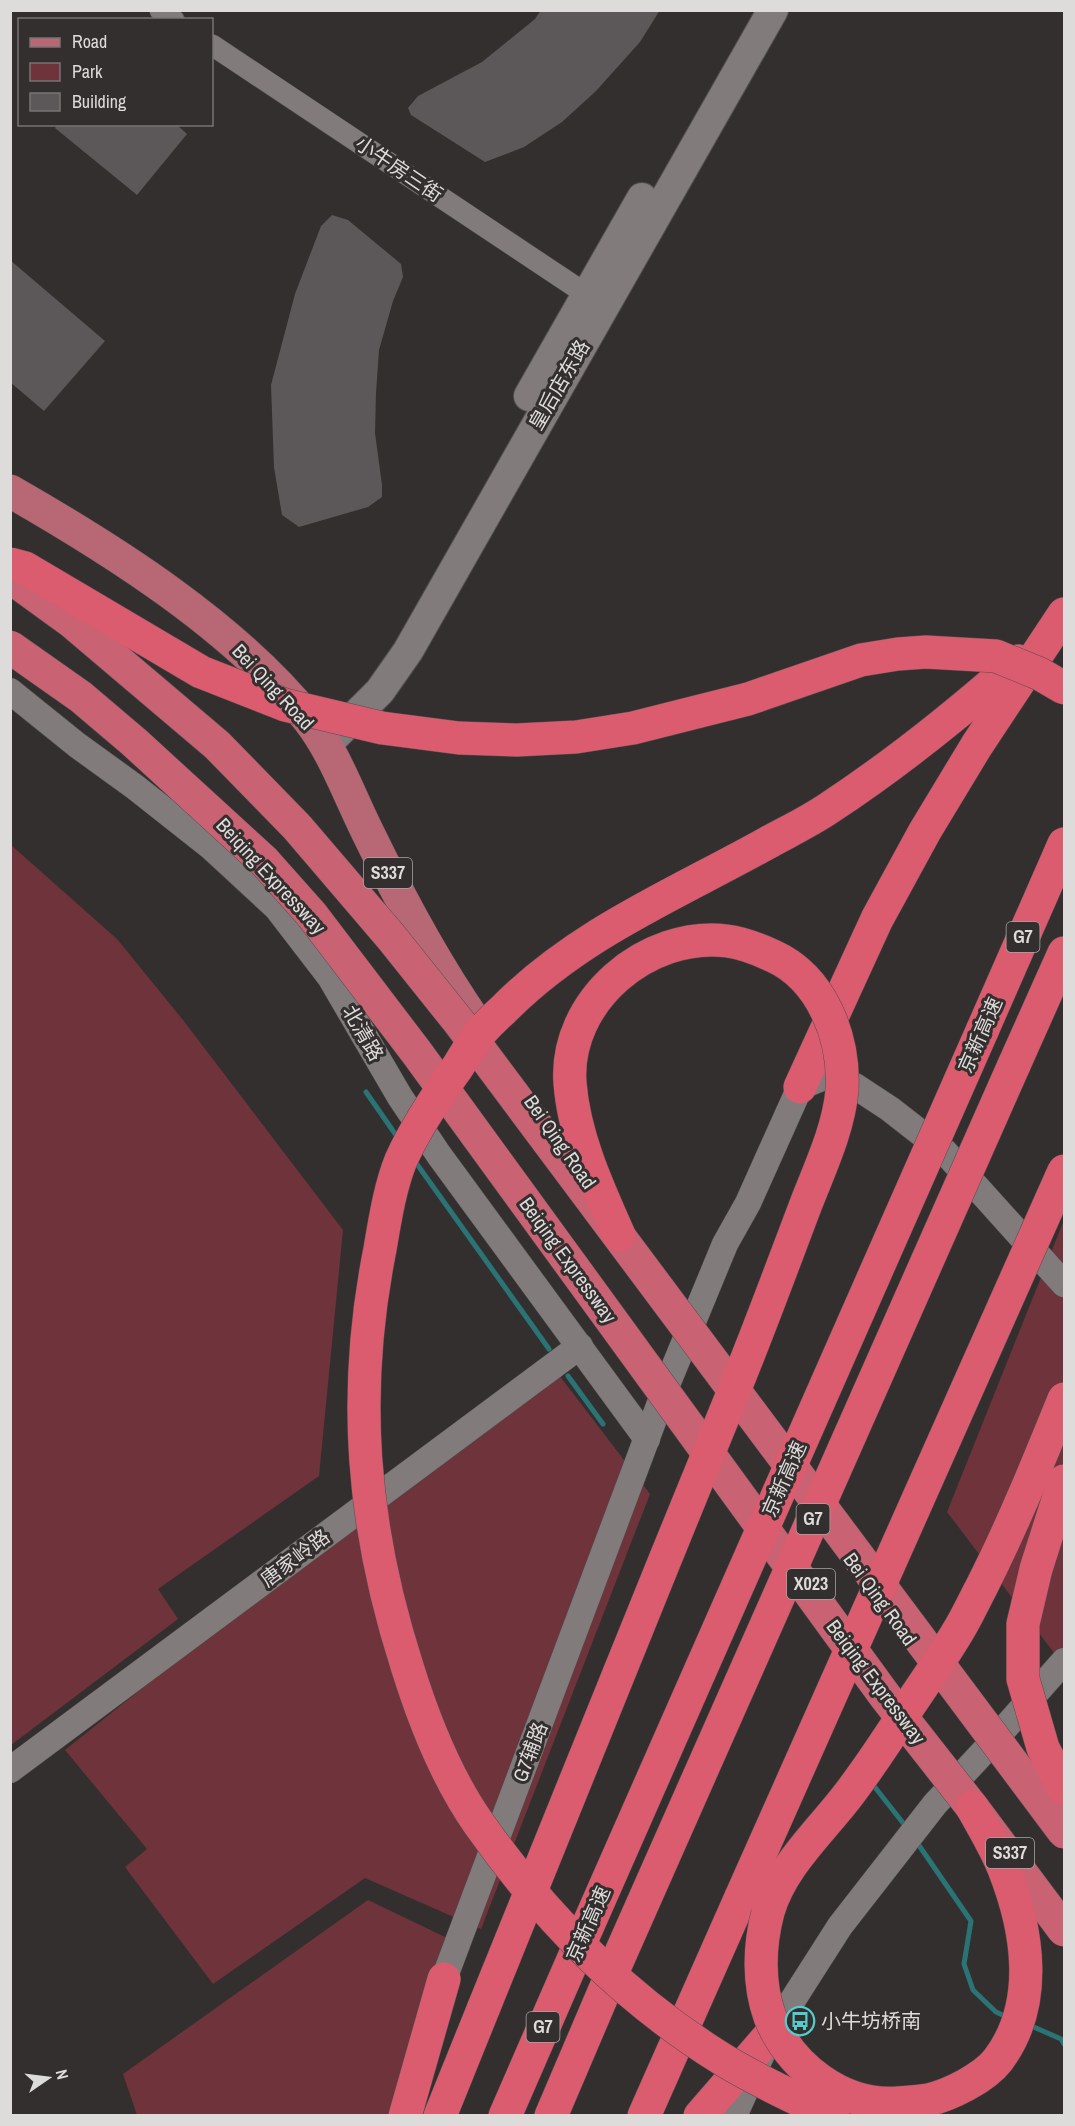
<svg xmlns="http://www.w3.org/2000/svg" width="1075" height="2126" font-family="'Archivo Narrow','Noto Sans SC',sans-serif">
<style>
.green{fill:#6e333b}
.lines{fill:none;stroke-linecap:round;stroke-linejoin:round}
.stream{stroke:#2a7475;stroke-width:5}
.building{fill:#5c5758}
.minor-casing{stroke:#524e4e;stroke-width:22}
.tertiary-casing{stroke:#524e4e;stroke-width:27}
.secondary-casing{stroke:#524e4e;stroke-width:32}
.primary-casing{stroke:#524e4e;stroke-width:34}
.motorway-casing{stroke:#524e4e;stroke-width:34}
.minor{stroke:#817b7c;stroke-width:21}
.tertiary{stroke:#817b7c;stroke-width:26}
.secondary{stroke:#817b7c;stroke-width:30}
.primary{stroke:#b76874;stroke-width:33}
.motorway{stroke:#db5b6f;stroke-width:33}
.trunk-bridge-casing{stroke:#524e4e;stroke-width:34;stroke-linecap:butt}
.motorway-bridge-casing{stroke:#524e4e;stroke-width:34;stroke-linecap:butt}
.trunk-bridge{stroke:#c96272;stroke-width:33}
.motorway-bridge{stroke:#db5b6f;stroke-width:33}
.labels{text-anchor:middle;stroke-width:6;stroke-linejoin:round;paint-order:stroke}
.shield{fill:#342f2f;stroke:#aba7a7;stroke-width:1.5}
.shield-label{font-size:18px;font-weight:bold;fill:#dedbdb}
.street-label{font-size:20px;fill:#dedbdb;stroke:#342f2f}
.poi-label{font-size:20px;fill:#dedbdb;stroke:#342f2f;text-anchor:start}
</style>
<rect width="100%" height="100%" fill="#342f2f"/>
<g class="green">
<polygon points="11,845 117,939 183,1020 343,1230 319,1476 158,1589 178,1619 11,1745"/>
<polygon points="1064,1220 1064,1666 947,1512"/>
<polygon points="559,1375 650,1494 481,1929 365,1878 213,1984 125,1867 147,1849 65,1750 190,1650"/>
<polygon points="368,1900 470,1949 393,2115 137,2115 123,2074"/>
</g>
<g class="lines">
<g class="stream">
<polyline points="366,1092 398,1138"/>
<polyline points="414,1160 549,1349"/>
<polyline points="568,1376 603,1424"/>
<polyline points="870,1781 907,1828"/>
<polyline points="916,1841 971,1921 964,1964 973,1990 996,2012 1007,2017"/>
<polyline points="1027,2024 1061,2039 1064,2044"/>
</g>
</g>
<g class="building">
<polygon points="541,10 660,10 640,42 596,91 562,122 524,147 485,162 411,115 408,108 418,96 482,62 535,19"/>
<polygon points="58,124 176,124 187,134 137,195 55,128"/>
<polygon points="332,215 348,220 401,264 403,277 393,301 379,350 376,393 375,433 382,485 382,497 368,507 299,527 282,515 274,467 271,385 295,294 321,226"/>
<polygon points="10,260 105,341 44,411 10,382"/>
</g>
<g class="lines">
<g class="minor-casing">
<g id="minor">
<polyline points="160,10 174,20"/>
<polyline points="212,45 586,294"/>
</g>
</g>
<g class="tertiary-casing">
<g id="tertiary">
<polyline points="10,691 77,745 135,787 211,847 277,908 330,977 400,1097 439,1155 647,1439"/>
<polyline points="10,1770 580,1346"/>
<polyline points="438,1995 666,1387 725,1244 748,1203 800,1087 824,1077 855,1086 890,1109 945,1152 1064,1284"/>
<polyline points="734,2116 771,2034 840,1926 935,1804 988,1747 1064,1661"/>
</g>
</g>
<g class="secondary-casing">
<g id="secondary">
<polyline points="529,396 642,198"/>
<polyline points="336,735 380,691 408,651 773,10"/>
</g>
</g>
<g class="primary-casing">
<path id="primary" d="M 10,491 C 113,550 235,627 309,720 C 334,752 350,797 368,833 C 400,899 434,963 476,1023"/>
</g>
<g class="motorway-casing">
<g id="motorway">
<path d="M 769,842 C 789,831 810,821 829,808 C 896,764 958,714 1018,661"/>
<polyline points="982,1031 1064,844"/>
<polyline points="1014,1065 1064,953"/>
<polyline points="800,1087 877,919 925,831 977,745 1064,614"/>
<polyline points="405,2116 444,1979"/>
<polyline points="440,2116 484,2007"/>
<polyline points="505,2116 582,1939"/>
<polyline points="551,2116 612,1973"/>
<polyline points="644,2116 741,1897"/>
<polyline points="700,2116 771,2034"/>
</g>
</g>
<use href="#minor" class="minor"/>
<use href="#tertiary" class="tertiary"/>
<use href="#secondary" class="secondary"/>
<use href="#primary" class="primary"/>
<use href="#motorway" class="motorway"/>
<g class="trunk-bridge-casing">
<g id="trunk-bridge">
<polyline points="10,577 72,622 217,745 297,827 391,937 459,1022 1064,1832"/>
<polyline points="10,647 81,697 134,742 264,861 312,915 417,1053 885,1696 972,1807 1064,1930"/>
</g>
</g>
<g class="motorway-bridge-casing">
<g id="motorway-bridge">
<polyline points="10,564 25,568 201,672 285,705 382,728 459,738 517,740 576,737 633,728 748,699 861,660 898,654 926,652 996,656 1040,674 1064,688"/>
<path d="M 769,842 C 676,894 579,933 503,1010 C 495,1017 487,1025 480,1033 C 471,1044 464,1057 457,1068 C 436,1097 416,1127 401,1160 C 390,1187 385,1220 380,1249 C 351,1394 362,1526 407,1666 C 424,1721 446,1777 479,1824 C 545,1918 625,1999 722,2059 C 757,2081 796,2098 833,2116"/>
<polyline points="1064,1481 1036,1569 1023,1624 1023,1679 1043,1748 1064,1789"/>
<path d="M 972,1807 C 983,1827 996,1848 1004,1869 C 1028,1930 1040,2004 998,2060 C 984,2078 950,2095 928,2100 C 918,2102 907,2102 897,2103 C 842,2107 790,2067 770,2017 C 758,1984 759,1946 768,1912 C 781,1866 821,1831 849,1794 C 870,1766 890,1736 909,1706 C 925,1682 942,1658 957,1633 C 966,1619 973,1603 981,1588 C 1012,1527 1038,1463 1064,1399"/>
<polyline points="741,1897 1064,1171"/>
<polyline points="582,1939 982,1031"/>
<polyline points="612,1973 1014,1065"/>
<path d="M 484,2007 C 569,1796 654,1586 740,1376 C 763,1319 784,1262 806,1204 C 820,1168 839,1128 842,1090 C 845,1038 822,978 773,956 C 758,949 743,943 727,941 C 647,931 564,1001 570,1083 C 574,1136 598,1188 619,1235"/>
</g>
</g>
<use href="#trunk-bridge" class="trunk-bridge"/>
<use href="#motorway-bridge" class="motorway-bridge"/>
</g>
<defs>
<g id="bus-ring" transform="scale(1.5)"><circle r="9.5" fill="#342f2f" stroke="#52cdce" stroke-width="1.5"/><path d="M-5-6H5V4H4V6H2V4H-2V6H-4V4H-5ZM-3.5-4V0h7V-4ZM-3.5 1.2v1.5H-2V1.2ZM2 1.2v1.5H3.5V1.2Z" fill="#52cdce"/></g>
</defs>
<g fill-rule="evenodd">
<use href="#bus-ring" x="800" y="2021"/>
</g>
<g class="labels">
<g class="shield">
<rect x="364" y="858" width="48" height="30" rx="4.5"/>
<rect x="1006.5" y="922" width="33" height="30" rx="4.5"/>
<rect x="796.5" y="1504" width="33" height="30" rx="4.5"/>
<rect x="787" y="1569" width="48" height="30" rx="4.5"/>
<rect x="986" y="1838" width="48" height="30" rx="4.5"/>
<rect x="526.5" y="2012" width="33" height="30" rx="4.5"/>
</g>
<g class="shield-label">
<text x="388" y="879">S337</text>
<text x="1023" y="943">G7</text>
<text x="813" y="1525">G7</text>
<text x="811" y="1590">X023</text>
<text x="1010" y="1859">S337</text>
<text x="543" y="2033">G7</text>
</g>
<g class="street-label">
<text transform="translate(399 169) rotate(34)" y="7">小牛房三街</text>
<text transform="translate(559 385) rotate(-60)" y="7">皇后店东路</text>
<text transform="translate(273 687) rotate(47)" y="7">Bei Qing Road</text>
<text transform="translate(271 876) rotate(47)" y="7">Beiqing Expressway</text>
<text transform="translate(363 1033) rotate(60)" y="7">北清路</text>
<text transform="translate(980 1035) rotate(-66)" y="7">京新高速</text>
<text transform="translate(560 1142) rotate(55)" y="7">Bei Qing Road</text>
<text transform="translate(568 1260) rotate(54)" y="7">Beiqing Expressway</text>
<text transform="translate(784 1479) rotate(-66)" y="7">京新高速</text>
<text transform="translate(295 1558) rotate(-37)" y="7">唐家岭路</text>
<text transform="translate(880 1599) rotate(54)" y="7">Bei Qing Road</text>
<text transform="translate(876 1682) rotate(53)" y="7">Beiqing Expressway</text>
<text transform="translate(530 1752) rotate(-69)" y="7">G7辅路</text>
<text transform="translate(588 1924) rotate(-66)" y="7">京新高速</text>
</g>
<g class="poi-label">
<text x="821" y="2028">小牛坊桥南</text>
</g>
</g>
<rect width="1075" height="2126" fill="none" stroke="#dedbdb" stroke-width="24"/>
<rect x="18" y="18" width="195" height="108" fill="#342f2f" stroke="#787474" stroke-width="1.5"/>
<rect x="30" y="38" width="30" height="9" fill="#b76874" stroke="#787474" stroke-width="1.5"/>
<text x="72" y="48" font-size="18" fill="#dedbdb">Road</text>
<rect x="30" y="63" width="30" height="18" fill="#6e333b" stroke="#787474" stroke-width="1.5"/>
<text x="72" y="78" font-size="18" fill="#dedbdb">Park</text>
<rect x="30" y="93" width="30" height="18" fill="#5c5758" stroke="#787474" stroke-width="1.5"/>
<text x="72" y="108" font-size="18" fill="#dedbdb">Building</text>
<g transform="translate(48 2078) rotate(76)" stroke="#342f2f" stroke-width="4.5" paint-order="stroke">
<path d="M0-4.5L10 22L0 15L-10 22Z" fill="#dedbdb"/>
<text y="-9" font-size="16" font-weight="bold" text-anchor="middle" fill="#dedbdb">N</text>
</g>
</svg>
